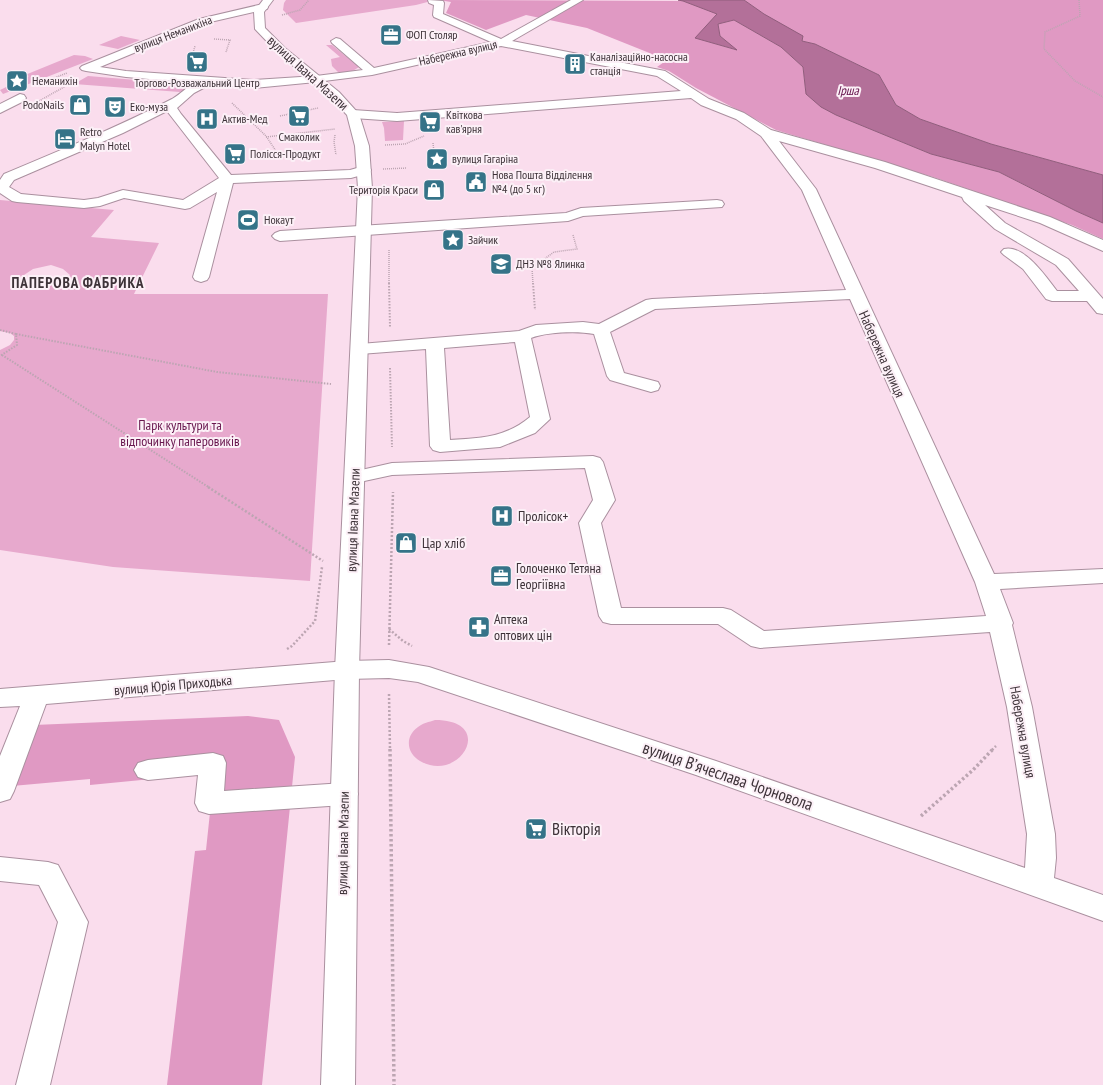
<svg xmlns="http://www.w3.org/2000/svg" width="1103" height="1085" font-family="'PT Sans Narrow',sans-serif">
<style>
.green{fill:#e7a9cd;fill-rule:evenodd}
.forest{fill:#e099c3}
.water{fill:#b37099;stroke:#905d7c}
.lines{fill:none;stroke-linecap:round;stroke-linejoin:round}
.minor-casing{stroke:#aa909f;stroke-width:2}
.major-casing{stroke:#aa909f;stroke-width:2}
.path-far3{stroke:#bca5b2;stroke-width:1.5;stroke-dasharray:1 1;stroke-linecap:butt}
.path-far2{stroke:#bca5b2;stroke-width:2;stroke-dasharray:1.5 1.5;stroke-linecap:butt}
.path-far1{stroke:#bca5b2;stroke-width:2.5;stroke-dasharray:2 2;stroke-linecap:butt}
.path{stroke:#bca5b2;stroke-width:3.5;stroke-dasharray:2.5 2.5;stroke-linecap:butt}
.minor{fill:#fff;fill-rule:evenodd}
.major{fill:#fff;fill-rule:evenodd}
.labels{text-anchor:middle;stroke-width:4;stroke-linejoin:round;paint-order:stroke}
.far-street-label{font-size:12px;fill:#3d3238;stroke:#fcf0f7}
.far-poi-label{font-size:12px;fill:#3d3238;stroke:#fcf0f7;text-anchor:start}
.far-water-label{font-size:13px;font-style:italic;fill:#621049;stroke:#fcf0f7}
.street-label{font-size:14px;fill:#3d3238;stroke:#fcf0f7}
.park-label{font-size:14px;fill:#68164e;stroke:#fcf0f7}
.poi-label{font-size:14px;fill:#3d3238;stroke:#fcf0f7;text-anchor:start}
.far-district-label{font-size:15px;font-weight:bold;letter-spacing:1px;fill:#3d3238;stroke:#fcf0f7}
.near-street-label{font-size:17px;fill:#3d3238;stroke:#fcf0f7}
.near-poi-label{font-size:17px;fill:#3d3238;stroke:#fcf0f7;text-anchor:start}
</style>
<rect width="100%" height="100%" fill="#fadded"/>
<g class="green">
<polygon points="286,0 435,0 416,5 296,23 283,10 284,3"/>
<polygon points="121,36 140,40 118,49 99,45"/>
<path d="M 326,45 L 332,45 L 359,67 C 352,72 346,74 338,72 L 332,66 L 331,59 L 340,57 Z"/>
<polygon points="74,55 85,56 93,59 3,94 0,90 29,76 25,75"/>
<polygon points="88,76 197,85 180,92 74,84"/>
<polygon points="404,121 403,140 385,141 384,128 382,122"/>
<path d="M 0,200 L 114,210 L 91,237 L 159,243 L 134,294 L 328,294 L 310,581 L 113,567 L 0,550 L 0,350 L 10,345 L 14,340 L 14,336 L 10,333 L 0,331 ZM 51,265 L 63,269 L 70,275 C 61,288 37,286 23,285 L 18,279 L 33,269 Z"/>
<path d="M 435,720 C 497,720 460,784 420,761 C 406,753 405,736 418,727 C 423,723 429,722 435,720 Z"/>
</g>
<g class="forest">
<polygon points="439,0 683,1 718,14 696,38 736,50 720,36 718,24 734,20 781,47 803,67 806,94 836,115 931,154 999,172 1076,211 1103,223 1103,239 1072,225 933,177 776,130 696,88 669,71 657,67 667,60 587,28 526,15 486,30 446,13 451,2"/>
<polygon points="744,0 1103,0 1103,175 991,144 920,119 896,105 879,75 815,44 802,41"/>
<polygon points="248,716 279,720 295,757 262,1085 167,1085 195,851 206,850 216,756 203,774 90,785 90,779 12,786 34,725"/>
</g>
<polygon class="water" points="678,0 744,0 764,14 803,36 802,41 815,44 879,75 896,105 920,119 991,144 1103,175 1103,223 1076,211 999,172 931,154 836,115 821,107 806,94 803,67 781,47 734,20 718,24 720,36 737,50 695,38 717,14 683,1"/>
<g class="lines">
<g class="minor-casing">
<g id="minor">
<path d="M 428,0 L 443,1 L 444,3 L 443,14 L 501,39 L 571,0 L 583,0 L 512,41 L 665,71 L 709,99 L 744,113 L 771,130 L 885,162 L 1050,217 L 1103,240 L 1103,251 L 1040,223 L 985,205 L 1005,223 L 1068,259 L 1103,299 L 1103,314 L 1097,313 L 1087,301 L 1052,301 L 1046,299 L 1023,269 L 1004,255 L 1001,252 L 1004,249 C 1024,244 1046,277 1057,291 L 1079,291 L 1056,265 L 995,229 L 964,201 L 962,197 L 875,168 L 779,141 L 816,189 L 994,574 L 1103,569 L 1103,583 L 1000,589 L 1013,623 L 1012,625 L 1032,707 L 1055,834 L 1056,858 L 1054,878 L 1103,895 L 1103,921 L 696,775 L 418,682 L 389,678 L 347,679 L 46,704 L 14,791 L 10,799 L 0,802 L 0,756 L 20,706 L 0,707 L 0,689 L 347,661 L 389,660 L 429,667 L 716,761 L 1025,868 L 1027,834 L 1007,707 L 990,632 L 760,648 L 751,646 L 718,624 L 611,624 L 603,622 L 599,616 L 579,523 L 593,500 L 585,468 L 392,475 L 355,483 L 348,481 L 345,477 L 348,473 L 392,463 L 593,456 L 600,458 L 603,462 L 615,500 L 601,523 L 621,608 L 723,608 L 731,610 L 764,631 L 986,616 L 975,582 L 850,299 L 655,309 L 610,332 L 624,373 L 658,382 L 660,386 L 658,390 L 651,392 L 610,380 L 607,376 L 594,334 C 577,331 547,332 531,338 L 550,419 L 535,433 L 500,447 L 440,452 L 433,450 L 430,446 L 426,349 L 360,354 L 354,353 L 351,349 L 354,345 L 360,344 L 519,331 L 536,325 L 583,322 L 599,324 L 646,300 L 652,299 L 846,290 L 802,190 L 761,136 L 736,119 L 701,105 L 691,98 L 397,121 L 353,118 L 349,117 L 347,114 L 349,111 L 353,110 L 397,113 L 681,91 L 657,76 L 501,46 L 372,75 L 316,82 L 253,88 L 211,84 L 194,93 L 177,108 L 181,114 L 231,175 L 350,170 L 364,166 L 369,167 L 371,170 L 369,173 L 351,178 L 233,183 L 209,277 L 207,280 L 201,282 L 195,280 L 193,277 L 217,192 L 190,208 L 185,209 L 124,198 L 100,206 L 84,208 L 17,202 L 12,201 L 0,193 L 0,180 L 4,174 C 61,150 118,127 172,99 C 181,94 186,87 195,83 L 126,77 L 86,71 L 82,70 L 80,68 L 82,66 L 199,19 L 263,4 L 267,5 L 268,7 L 267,9 L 206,23 L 100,67 L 126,71 L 253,80 L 316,76 L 363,70 L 332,43 L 331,41 L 336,38 L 340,39 L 374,68 L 491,42 L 434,17 L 433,15 L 434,5 L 429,3 ZM 167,111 L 219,178 L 183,200 L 123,190 L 98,198 L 84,200 L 21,194 L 9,187 L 14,180 L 123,133 ZM 515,342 L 530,417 C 505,438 480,438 450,440 L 444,348 Z"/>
<polygon points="20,94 24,95 26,98 24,101 0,113 0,104"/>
<polygon points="717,200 722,201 724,204 722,207 583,216 568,221 280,241 275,239 272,236 275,233 280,231 566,213 581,208"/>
<polygon points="213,753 223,756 226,763 224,791 344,783 354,786 358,794 354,802 344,805 209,814 199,811 195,803 198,775 148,780 138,777 134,770 138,763 148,760"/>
<polygon points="0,857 48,862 58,865 88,922 50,1085 16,1085 58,922 39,885 0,881"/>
</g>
</g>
<g class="major-casing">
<polygon id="major" points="263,0 273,0 264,12 265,28 285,48 339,92 359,114 369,146 372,188 359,670 355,1085 321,1085 335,670 358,188 355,146 347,115 331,98 277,52 255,29 254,12"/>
</g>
<g class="path-far3">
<polyline points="1079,0 1080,16 1045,32 1044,49 1075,81 1103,97"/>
<polyline points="282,15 300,10 309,0"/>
<polyline points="214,39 230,40 226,52"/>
<polyline points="193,53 195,46"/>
<polyline points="36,85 67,73"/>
<polyline points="39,101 73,82"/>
<polyline points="232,103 266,136 280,157"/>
<polyline points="280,116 318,108"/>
<polyline points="335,135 334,142 336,155"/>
<polyline points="266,137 335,129"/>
<polyline points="433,143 434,152"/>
<polyline points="385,145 405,144 424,136"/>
<polyline points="383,169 407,168"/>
<polyline points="389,250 389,284"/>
<polyline points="533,284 532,268 554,252 577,249 573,235"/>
</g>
<g class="path-far2">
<polyline points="389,283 390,327"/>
<polyline points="533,283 535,310"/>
<polyline points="0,330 16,334 17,345 0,356"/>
<polyline points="16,334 217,372 331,384"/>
<polyline points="2,355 210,488"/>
<polyline points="390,368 392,447"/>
</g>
<g class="path-far1">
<polyline points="208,487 323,561"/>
<polyline points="389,629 403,641 412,646"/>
<polyline points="389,645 393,492"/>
<polyline points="287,649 292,646 315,621 322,567"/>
<polyline points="389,694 390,750"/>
<polyline points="992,750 996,746"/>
</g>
<g class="path">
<polyline points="390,749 394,1085"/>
<polyline points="921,816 973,770 993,749"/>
</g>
<use href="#minor" class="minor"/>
<use href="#major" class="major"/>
</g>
<defs>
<g id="office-square" transform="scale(1.15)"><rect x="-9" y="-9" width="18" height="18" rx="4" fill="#357388" stroke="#fcf0f7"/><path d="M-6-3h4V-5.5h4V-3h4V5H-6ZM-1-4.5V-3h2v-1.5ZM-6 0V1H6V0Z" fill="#fff"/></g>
<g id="supermarket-square" transform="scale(1.15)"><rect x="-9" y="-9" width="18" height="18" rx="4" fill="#357388" stroke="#fcf0f7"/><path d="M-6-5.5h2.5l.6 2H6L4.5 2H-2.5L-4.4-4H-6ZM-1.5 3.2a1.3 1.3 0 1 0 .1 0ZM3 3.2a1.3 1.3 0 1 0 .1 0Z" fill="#fff"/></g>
<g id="building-square" transform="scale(1.15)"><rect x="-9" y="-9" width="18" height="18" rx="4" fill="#357388" stroke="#fcf0f7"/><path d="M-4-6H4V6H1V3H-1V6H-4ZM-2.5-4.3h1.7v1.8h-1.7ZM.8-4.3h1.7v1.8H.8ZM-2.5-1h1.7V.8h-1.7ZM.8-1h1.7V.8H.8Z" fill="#fff"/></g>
<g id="sight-square" transform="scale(1.15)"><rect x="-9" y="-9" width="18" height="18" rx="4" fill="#357388" stroke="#fcf0f7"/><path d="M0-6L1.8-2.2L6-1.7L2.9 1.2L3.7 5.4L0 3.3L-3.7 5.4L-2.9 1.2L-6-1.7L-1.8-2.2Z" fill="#fff"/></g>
<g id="shop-square" transform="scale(1.15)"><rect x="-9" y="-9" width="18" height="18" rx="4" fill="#357388" stroke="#fcf0f7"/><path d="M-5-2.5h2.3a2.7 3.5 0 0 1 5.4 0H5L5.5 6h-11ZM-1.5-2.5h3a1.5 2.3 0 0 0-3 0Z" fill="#fff"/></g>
<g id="theatre-square" transform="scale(1.15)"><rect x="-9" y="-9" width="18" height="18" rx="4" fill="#357388" stroke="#fcf0f7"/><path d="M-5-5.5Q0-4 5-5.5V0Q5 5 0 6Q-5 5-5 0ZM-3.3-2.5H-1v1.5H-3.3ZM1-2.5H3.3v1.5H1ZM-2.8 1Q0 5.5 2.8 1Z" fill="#fff"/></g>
<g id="hospital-square" transform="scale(1.15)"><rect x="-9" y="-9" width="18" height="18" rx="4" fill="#357388" stroke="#fcf0f7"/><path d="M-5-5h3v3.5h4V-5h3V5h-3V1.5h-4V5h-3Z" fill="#fff"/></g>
<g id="hotel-square" transform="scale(1.15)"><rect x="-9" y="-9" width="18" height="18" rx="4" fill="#357388" stroke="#fcf0f7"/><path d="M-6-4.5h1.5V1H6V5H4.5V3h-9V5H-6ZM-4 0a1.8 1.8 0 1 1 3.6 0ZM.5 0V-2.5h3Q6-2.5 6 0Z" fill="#fff"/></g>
<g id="civic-square" transform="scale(1.15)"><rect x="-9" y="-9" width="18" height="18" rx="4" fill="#357388" stroke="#fcf0f7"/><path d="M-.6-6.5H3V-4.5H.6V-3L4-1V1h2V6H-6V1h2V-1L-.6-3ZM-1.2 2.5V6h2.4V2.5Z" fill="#fff"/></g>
<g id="stadium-square" transform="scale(1.15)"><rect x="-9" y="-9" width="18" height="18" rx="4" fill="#357388" stroke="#fcf0f7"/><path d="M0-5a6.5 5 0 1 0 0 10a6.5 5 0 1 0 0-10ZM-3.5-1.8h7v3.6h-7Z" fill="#fff"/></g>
<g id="school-square" transform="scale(1.15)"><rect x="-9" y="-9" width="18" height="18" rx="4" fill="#357388" stroke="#fcf0f7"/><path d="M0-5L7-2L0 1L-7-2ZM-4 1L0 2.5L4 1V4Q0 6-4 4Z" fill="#fff"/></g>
<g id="pharmacy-square" transform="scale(1.15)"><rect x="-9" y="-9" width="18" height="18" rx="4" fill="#357388" stroke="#fcf0f7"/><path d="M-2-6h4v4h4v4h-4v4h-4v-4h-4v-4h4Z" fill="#fff"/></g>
</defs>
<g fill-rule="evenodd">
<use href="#office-square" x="391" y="35"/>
<use href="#supermarket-square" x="197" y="62"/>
<use href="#building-square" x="575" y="64"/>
<use href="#sight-square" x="17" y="81"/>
<use href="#shop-square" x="80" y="105"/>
<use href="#theatre-square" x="115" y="107"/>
<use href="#supermarket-square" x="299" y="116"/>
<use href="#hospital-square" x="207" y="119"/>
<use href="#supermarket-square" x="430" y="122"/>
<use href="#hotel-square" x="65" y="139"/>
<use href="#supermarket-square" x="235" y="154"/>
<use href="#sight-square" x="437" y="159"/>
<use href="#civic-square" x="476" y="182"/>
<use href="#shop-square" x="434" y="190"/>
<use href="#stadium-square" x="248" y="220"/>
<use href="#sight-square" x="453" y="240"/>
<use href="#school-square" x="501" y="264"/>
<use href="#hospital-square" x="502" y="516"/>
<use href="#shop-square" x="406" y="543"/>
<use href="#office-square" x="501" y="576"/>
<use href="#pharmacy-square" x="479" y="627"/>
<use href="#supermarket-square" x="536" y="829"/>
</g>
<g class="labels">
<g class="far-street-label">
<text transform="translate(173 34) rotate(-21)" y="4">вулиця Неманихіна</text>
<text transform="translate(458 53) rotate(-13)" y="4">Набережна вулиця</text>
</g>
<g class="far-poi-label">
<text x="406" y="39">ФОП Столяр</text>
<text x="590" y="61">Каналізаційно-насосна<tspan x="590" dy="14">станція</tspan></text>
<text x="32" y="85">Неманихін</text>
<text x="197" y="87" text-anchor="middle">Торгово-Розважальний Центр</text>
<text x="64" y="109" text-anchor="end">PodoNails</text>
<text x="130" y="111">Еко-муза</text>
<text x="446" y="119">Квіткова<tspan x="446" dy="14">кав'ярня</tspan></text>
<text x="222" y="123">Актив-Мед</text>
<text x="80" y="136">Retro<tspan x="80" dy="14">Malyn Hotel</tspan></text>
<text x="299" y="141" text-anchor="middle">Смаколик</text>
<text x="250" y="158">Полісся-Продукт</text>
<text x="452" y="163">вулиця Гагаріна</text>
<text x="492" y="179">Нова Пошта Відділення<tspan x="492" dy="14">№4 (до 5 кг)</tspan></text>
<text x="418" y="194" text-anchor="end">Територія Краси</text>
<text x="264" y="224">Нокаут</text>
<text x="468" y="244">Зайчик</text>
<text x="516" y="268">ДНЗ №8 Ялинка</text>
</g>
<g class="far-water-label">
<text x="848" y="95">Ірша</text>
</g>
<g class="street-label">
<text transform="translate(308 73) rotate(42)" y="5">вулиця Івана Мазепи</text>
<text transform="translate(882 354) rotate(66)" y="5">Набережна вулиця</text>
<text transform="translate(353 520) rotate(-88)" y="5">вулиця Івана Мазепи</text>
<text transform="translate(173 685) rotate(-5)" y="5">вулиця Юрія Приходька</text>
<text transform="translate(1023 732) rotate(80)" y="5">Набережна вулиця</text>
<text transform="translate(343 843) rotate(-89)" y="5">вулиця Івана Мазепи</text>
</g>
<g class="park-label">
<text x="180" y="430">Парк культури та<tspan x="180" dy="16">відпочинку паперовиків</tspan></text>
</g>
<g class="poi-label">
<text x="518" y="521">Пролісок+</text>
<text x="422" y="548">Цар хліб</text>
<text x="516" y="573">Голоченко Тетяна<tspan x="516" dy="16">Георгіївна</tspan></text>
<text x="494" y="624">Аптека<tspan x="494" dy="16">оптових цін</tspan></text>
</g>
<g class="far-district-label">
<text x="78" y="288">ПАПЕРОВА ФАБРИКА</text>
</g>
<g class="near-street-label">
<text transform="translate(728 776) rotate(19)" y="6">вулиця Вʼячеслава Чорновола</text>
</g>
<g class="near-poi-label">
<text x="552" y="835">Вікторія</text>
</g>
</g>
</svg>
